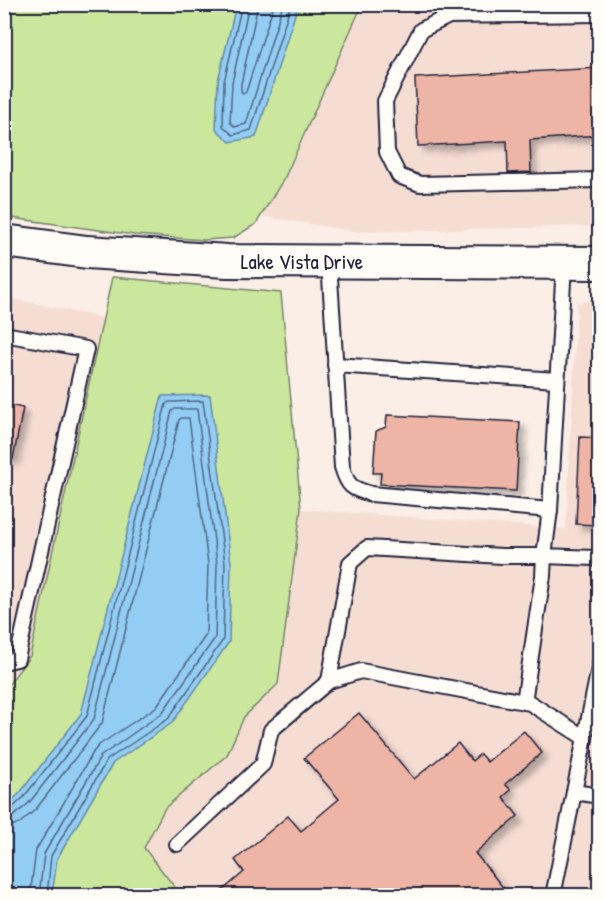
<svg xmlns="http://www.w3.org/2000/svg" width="604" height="900" font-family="'Patrick Hand',sans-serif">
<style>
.built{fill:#f6ddd4}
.green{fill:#cbe69d;stroke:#76846c;stroke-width:1.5}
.water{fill:#93cdf3;stroke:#6689a9;stroke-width:1.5}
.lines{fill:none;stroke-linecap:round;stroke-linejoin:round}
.shore{stroke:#4f6685;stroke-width:1.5}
.building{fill:#eeb5a6;stroke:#22223b;stroke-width:1.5;filter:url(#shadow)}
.service-casing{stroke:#22223b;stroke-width:18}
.tertiary-casing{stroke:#22223b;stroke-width:36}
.service{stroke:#fdfcf7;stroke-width:14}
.tertiary{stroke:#fdfcf7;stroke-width:32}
.labels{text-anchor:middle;stroke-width:4.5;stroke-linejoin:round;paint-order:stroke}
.street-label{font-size:21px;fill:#22223b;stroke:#fdfcf7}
</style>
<defs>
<filter id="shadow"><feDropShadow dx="5.5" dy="5.5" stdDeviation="3" flood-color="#0004"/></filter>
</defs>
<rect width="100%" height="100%" fill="#faeee7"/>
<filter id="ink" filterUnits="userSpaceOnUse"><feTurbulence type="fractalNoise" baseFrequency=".0167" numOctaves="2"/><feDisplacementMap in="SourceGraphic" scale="12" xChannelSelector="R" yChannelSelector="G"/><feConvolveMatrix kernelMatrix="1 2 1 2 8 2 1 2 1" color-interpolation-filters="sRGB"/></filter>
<g filter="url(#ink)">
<g class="built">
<polygon points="351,5 599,5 599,226 358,232 248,214"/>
<polygon points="5,297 103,318 30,656 5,689"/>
<polygon points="599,299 599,895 181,895 143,848 165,808 227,756 244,717 278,684 301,509 566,529 577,303"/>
</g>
<g class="green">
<polygon points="5,5 362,5 285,177 256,224 233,238 204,240 135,235 5,217"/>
<polygon points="112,277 281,293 301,509 278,684 244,717 227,755 165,808 144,848 181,895 5,896 5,689 30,656"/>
</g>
<g class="water">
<polygon points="236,5 298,5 256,137 230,142 216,129 218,81"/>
<polygon points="210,395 231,563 229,642 172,723 113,763 57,859 52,895 5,895 5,807 19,794 81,714 162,396"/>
</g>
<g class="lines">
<g class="shore">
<polyline points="242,4 224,82 223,126 233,135 251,130 291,4"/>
<polyline points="249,4 232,83 230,122 235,127 246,124 283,4"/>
<polyline points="258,4 241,84 241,91 243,94 246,92 274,4"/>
<polyline points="4,811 10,810 23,798 87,716 166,404 169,402 203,401 225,563 223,640 168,719 107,760 51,856 47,896"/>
<polyline points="4,818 14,816 29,803 94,719 172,411 175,409 197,409 217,564 215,638 162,713 101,756 44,854 39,896"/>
<polyline points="4,827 19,824 36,809 102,723 179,420 181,418 189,418 208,564 206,635 156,707 99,745 94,751 36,850 30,896"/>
</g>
</g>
<g class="building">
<polygon points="600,68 600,135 530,140 531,172 508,173 507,141 418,146 415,78"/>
<polygon points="4,404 23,408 13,459 4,458"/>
<polygon points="387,415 520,422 516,491 380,484 381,473 373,473 376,431 386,427"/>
<polygon points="580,437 600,438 600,525 576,524"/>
<polygon points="359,713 414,779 458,743 472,761 480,754 487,762 524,731 542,753 505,784 511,790 503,797 518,816 475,853 510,896 216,896 244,872 235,860 288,816 301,831 339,799 304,758"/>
</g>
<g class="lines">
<g class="service-casing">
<g id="service">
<polyline points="600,14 449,16 421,30 385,101 387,152 399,176 420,184 600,180"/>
<path d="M 329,262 L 342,467 C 348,487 351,488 371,494 L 550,510"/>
<polyline points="564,264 550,510 544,556 595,558 600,561"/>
<polyline points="4,334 86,349 17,659 4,662"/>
<polyline points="335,365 557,380"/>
<polyline points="600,663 574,792 600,796"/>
<polyline points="329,681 350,563 367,548 502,556 544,556 543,576 524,702"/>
<polyline points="177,844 263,764 271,730 329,681 361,671 530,703 585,738"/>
<polyline points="553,896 574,792"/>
</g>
</g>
<g class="tertiary-casing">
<polyline id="tertiary" points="4,241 87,252 227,261 600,263"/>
</g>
<use href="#service" class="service"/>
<use href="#tertiary" class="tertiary"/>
</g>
</g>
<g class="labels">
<g class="street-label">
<text x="302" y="269">Lake Vista Drive</text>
</g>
</g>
<rect width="604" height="900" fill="none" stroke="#fdfcf7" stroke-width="24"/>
<rect x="12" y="12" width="580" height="876" fill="none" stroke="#22223b" stroke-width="2" filter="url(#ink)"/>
</svg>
